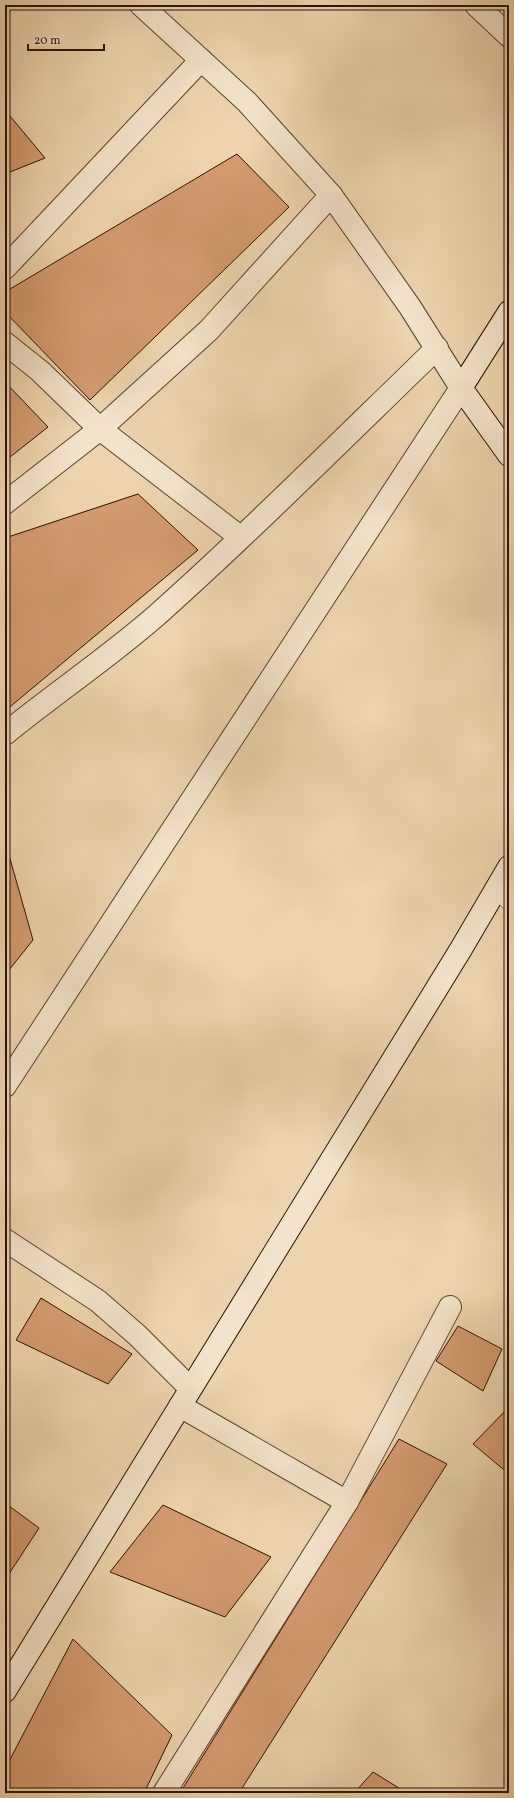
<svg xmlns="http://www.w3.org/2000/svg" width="514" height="1798" font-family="Vollkorn,serif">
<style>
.building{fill:#d49b71;stroke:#291200}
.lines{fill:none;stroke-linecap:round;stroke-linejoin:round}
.service-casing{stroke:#5a422b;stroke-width:16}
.minor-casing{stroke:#5a422b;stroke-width:24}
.secondary-casing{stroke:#291200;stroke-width:24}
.service{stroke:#f3e3ca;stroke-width:15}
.minor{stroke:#f3e3ca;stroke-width:22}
.secondary{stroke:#f3e3ca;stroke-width:22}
</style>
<rect width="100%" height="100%" fill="#edd4ad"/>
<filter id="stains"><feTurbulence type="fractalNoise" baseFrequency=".005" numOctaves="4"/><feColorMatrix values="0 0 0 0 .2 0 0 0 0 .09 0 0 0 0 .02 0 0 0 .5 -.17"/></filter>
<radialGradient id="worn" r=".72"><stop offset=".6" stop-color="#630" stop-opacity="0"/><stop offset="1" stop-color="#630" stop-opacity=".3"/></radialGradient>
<g class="building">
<polygon points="5,110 45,158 5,174"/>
<polygon points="237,154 289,207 90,400 5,312 5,292"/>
<polygon points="5,382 48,427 5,461"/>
<polygon points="138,494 198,550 5,711 5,538"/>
<polygon points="5,841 33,940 5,975"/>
<polygon points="41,1298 132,1354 108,1384 16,1340"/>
<polygon points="458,1326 502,1349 483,1391 436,1361"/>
<polygon points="509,1407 509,1474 473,1444"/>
<polygon points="399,1439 447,1464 239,1793 180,1793"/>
<polygon points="5,1503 39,1528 5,1580"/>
<polygon points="163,1505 271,1557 225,1617 110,1572"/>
<polygon points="73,1639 172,1735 144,1793 5,1793 5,1769"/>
<polygon points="373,1772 407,1793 354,1793"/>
</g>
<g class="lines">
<g class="service-casing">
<polyline id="service" points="495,890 509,903"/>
</g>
<g class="minor-casing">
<g id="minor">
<polyline points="476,5 509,36"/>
<polyline points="5,268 201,60"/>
<polyline points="5,343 40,371 100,429 240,537"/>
<polyline points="5,503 100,429 209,330 331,195"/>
<path d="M 5,734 C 55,693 108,658 157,615 C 253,529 344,438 437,348"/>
<polyline points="5,1086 461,388 410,307 331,195 247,102 141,5"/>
<polyline points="5,1240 98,1301 137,1335 190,1388"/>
<polyline points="180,1406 347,1502"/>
<polyline points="164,1793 347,1502 450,1307"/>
</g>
</g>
<g class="secondary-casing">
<g id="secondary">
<polyline points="509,312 461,388 509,455"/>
<polyline points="5,1691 461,949 509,867"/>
</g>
</g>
<use href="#service" class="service"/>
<use href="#minor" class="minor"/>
<use href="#secondary" class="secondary"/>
</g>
<rect width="514" height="1798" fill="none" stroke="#edd4ad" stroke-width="20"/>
<rect x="6" y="6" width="502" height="1786" fill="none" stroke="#291200" stroke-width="2"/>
<rect x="10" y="10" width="494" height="1778" fill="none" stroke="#291200"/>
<path d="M28 44v6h76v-6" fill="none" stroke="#291200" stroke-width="2"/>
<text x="34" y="44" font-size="12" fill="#291200" stroke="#f3e3ca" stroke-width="3" paint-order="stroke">20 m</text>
<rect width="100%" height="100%" filter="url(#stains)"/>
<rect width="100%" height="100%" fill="url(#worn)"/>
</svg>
